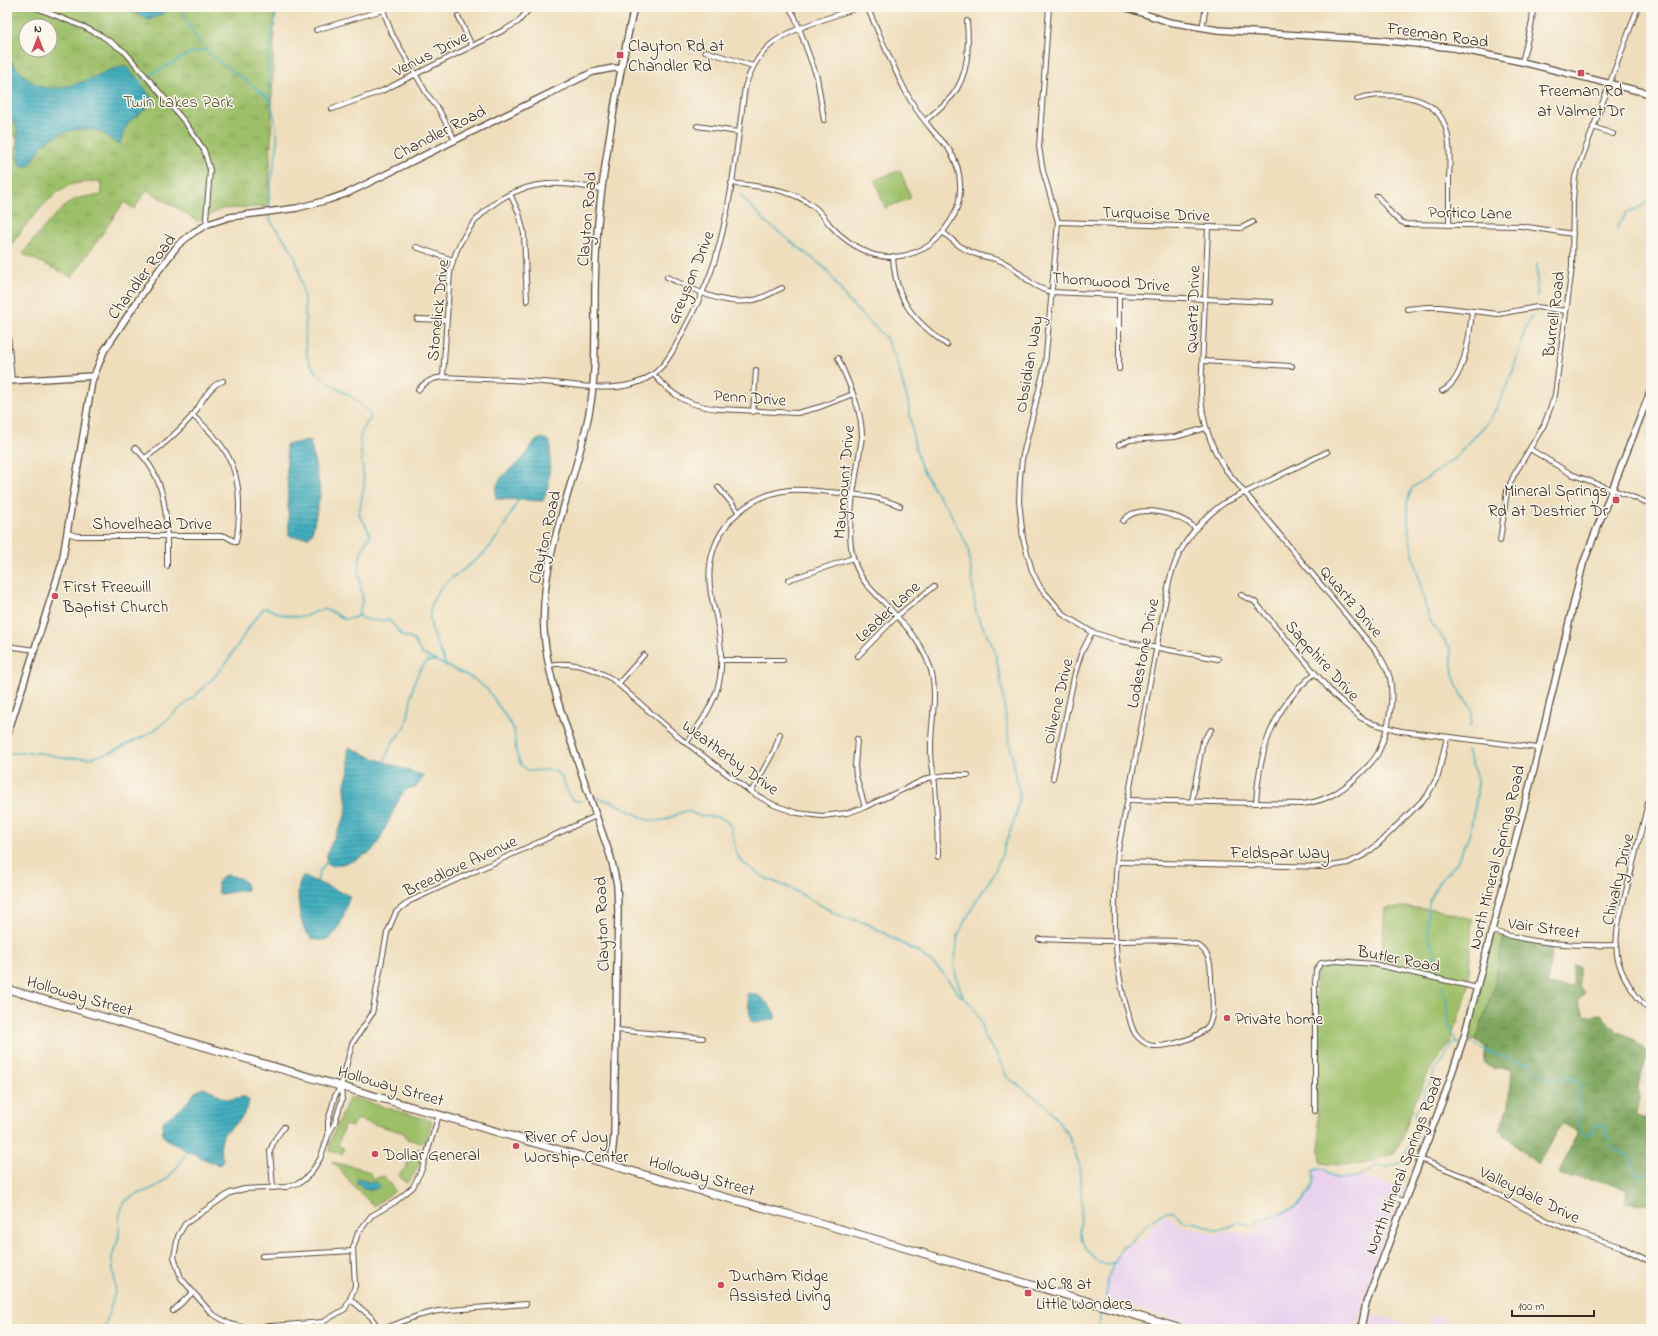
<svg xmlns="http://www.w3.org/2000/svg" width="1658" height="1336" font-family="'Indie Flower',sans-serif">
<style>
.built{fill:#e9d2ee}
.grass{fill:#9dbf69;stroke:#6c7444}
.forest{fill:url(#forest-crowns);stroke:#5c683e}
.park{fill:url(#park-tufts);stroke:#6c7444;fill-rule:evenodd}
.water{fill:url(#water-rules);stroke:#3e6c6e}
.lines{fill:none;stroke-linecap:round;stroke-linejoin:round}
.stream{stroke:#42afbf;stroke-width:1.5}
.minor-casing{stroke:#564536;stroke-width:6}
.tertiary-casing{stroke:#564536;stroke-width:8}
.trunk-casing{stroke:#564536;stroke-width:9}
.minor{stroke:#fff;stroke-width:4}
.tertiary{stroke:#fff;stroke-width:5.5}
.trunk{stroke:#fff;stroke-width:7}
.poi-dot{fill:#d1495b;stroke:#fbf7ec;stroke-width:1.5}
.labels{text-anchor:middle;stroke-width:3;stroke-linejoin:round;paint-order:stroke}
.street-label{font-size:17px;fill:#3b2a1e;stroke:#fbf7ec}
.poi-label{font-size:17px;fill:#3b2a1e;stroke:#fbf7ec;text-anchor:start}
.park-label{font-size:17px;fill:#585734;stroke:#fbf7ec}
</style>
<defs>
<pattern id="forest-crowns" width="20" height="18" patternUnits="userSpaceOnUse"><rect width="20" height="18" fill="#7ea65d"/><path d="M2 6a3 3 0 1 1 6 0M12 15a3 3 0 1 1 6 0" fill="none" stroke="#68874c"/></pattern>
<pattern id="park-tufts" width="24" height="20" patternUnits="userSpaceOnUse"><rect width="24" height="20" fill="#9dbf69"/><path d="M3 7l-1-3M5 7V3M7 7l1-3M15 17l-1-3M17 17v-4M19 17l1-3" fill="none" stroke="#819b56"/></pattern>
<pattern id="water-rules" width="6" height="5" patternUnits="userSpaceOnUse"><rect width="6" height="5" fill="#42afbf"/><path d="M0 2.5h6" fill="none" stroke="#388f9b"/></pattern>
</defs>
<rect width="100%" height="100%" fill="#fbf7ec"/>
<filter id="ink" filterUnits="userSpaceOnUse"><feTurbulence type="fractalNoise" baseFrequency=".025" numOctaves="2"/><feDisplacementMap in="SourceGraphic" scale="8" xChannelSelector="R" yChannelSelector="G"/><feConvolveMatrix kernelMatrix="1 2 1 2 8 2 1 2 1" color-interpolation-filters="sRGB"/></filter>
<filter id="wash" filterUnits="userSpaceOnUse"><feTurbulence type="fractalNoise" baseFrequency=".012" numOctaves="4" result="noise"/><feDisplacementMap in="SourceGraphic" scale="16" xChannelSelector="R" yChannelSelector="G"/><feGaussianBlur stdDeviation="0.9" result="paint"/><feColorMatrix in="noise" values="0 0 0 0 0 0 0 0 0 0 0 0 0 0 0 0 0 1.4 0 .05"/><feComposite in="paint" operator="in"/></filter>
<g filter="url(#wash)">
<rect width="100%" height="100%" fill="#eedebc"/>
<g class="built">
<polygon points="1316,1169 1324,1170 1331,1176 1337,1177 1358,1177 1405,1187 1379,1251 1361,1306 1359,1329 1210,1329 1106,1300 1104,1285 1105,1280 1114,1267 1115,1258 1129,1245 1146,1238 1152,1226 1161,1216 1168,1216 1179,1226 1202,1230 1214,1234 1236,1230 1248,1234 1252,1234 1262,1223 1294,1207 1305,1199 1313,1187 1315,1180 1313,1171"/>
<polygon points="1370,1314 1427,1328 1431,1315 1480,1329 1370,1329"/>
</g>
<g class="grass">
<polygon points="900,170 911,198 885,208 875,180"/>
<path d="M 1408,907 L 1442,911 L 1472,919 L 1468,990 L 1450,1042 L 1430,1069 L 1413,1106 L 1408,1122 L 1396,1153 C 1368,1164 1351,1168 1321,1163 L 1317,1111 L 1316,974 L 1322,964 L 1351,962 L 1381,967 L 1385,908 Z"/>
<polygon points="1492,933 1504,936 1494,986 1476,1040 1465,1037"/>
<polygon points="350,1097 432,1121 426,1141 421,1143 407,1139 404,1133 356,1119 352,1127 344,1125 338,1146 344,1148 342,1154 330,1151 329,1143"/>
<path d="M 420,1149 C 423,1160 415,1177 406,1183 L 399,1175 L 406,1167 L 412,1150 Z"/>
<polygon points="331,1162 356,1167 369,1172 373,1179 384,1176 395,1191 374,1206 358,1191 336,1165"/>
</g>
<polygon class="forest" points="1504,936 1552,947 1547,985 1573,987 1573,965 1579,966 1579,987 1585,992 1578,1001 1585,1016 1601,1014 1616,1031 1631,1037 1646,1051 1645,1063 1637,1090 1639,1094 1636,1116 1651,1120 1651,1205 1625,1202 1627,1190 1604,1182 1558,1175 1578,1131 1562,1124 1537,1165 1499,1130 1509,1105 1512,1069 1499,1068 1494,1070 1484,1062 1486,1048 1476,1040 1494,986"/>
<path class="park" d="M 7,7 L 275,7 L 269,206 L 222,209 L 198,221 L 147,190 L 134,209 L 124,202 L 72,277 L 23,254 C 31,241 60,207 74,200 C 82,196 93,196 102,195 L 100,181 C 91,182 79,182 70,185 C 50,193 17,234 7,252 L 7,179 L 13,173 L 17,139 L 7,129 ZM 26,26 L 50,26 L 50,50 L 26,50 Z"/>
<g class="water">
<polygon points="108,7 175,7 149,20 128,10"/>
<path d="M 7,57 C 38,92 45,95 90,79 C 97,76 103,72 110,70 C 116,68 123,66 128,68 L 150,95 L 153,103 L 129,122 L 123,133 L 120,144 C 113,144 108,136 102,133 C 84,125 62,131 46,142 C 40,147 36,156 32,162 L 29,165 L 22,167 L 20,165 L 19,161 L 17,128 L 13,120 L 7,112 Z"/>
<path d="M 542,438 L 549,441 C 552,447 550,453 550,460 C 549,475 550,487 543,501 L 496,499 C 493,476 512,470 525,456 C 530,449 533,440 542,438 Z"/>
<polygon points="310,440 319,484 320,496 312,533 309,537 293,537 289,535 286,445"/>
<path d="M 349,747 L 371,757 L 424,776 L 417,786 L 408,789 L 402,793 L 379,841 L 371,852 L 353,861 L 342,864 L 333,866 L 327,863 C 323,851 343,826 346,812 C 348,803 344,793 345,784 C 346,777 350,772 349,766 C 349,759 347,754 349,747 Z"/>
<path d="M 228,875 C 237,877 248,879 247,890 L 220,894 L 218,892 L 218,881 L 223,876 Z"/>
<path d="M 303,876 L 350,896 C 345,908 343,922 335,933 C 327,943 313,943 306,932 C 299,922 294,885 303,876 Z"/>
<path d="M 749,993 C 762,995 768,1003 775,1014 L 775,1019 L 760,1022 L 751,1022 L 747,994 Z"/>
<path d="M 203,1088 C 215,1089 217,1097 227,1099 C 233,1100 240,1096 246,1097 L 249,1100 C 248,1118 233,1124 223,1135 L 220,1148 L 223,1160 L 220,1165 C 212,1164 168,1142 164,1137 C 161,1132 163,1126 163,1121 L 183,1107 L 196,1091 Z"/>
<path d="M 357,1178 C 365,1178 368,1185 377,1182 L 380,1186 C 371,1194 365,1189 357,1183 Z"/>
</g>
<g class="lines">
<g class="stream">
<path d="M 180,7 C 188,26 199,44 215,58 C 233,73 255,84 271,102"/>
<path d="M 277,7 C 273,34 265,63 269,91 C 271,110 279,127 277,147 C 275,167 266,197 269,216 C 272,229 285,237 291,249 C 299,263 301,282 304,298 C 308,316 302,346 309,361 C 320,386 360,394 371,417 L 363,428 L 360,438 L 364,484 L 359,515 L 368,529 L 370,535 C 359,551 358,562 360,582 C 360,588 363,595 362,601 C 362,606 358,610 359,615"/>
<polyline points="136,83 190,53 206,50"/>
<polyline points="740,195 767,223 826,269 849,302 885,337 894,354 899,370 908,402 915,448 922,469 935,491 948,509 968,547 976,613 994,648 1000,675 1008,734 1020,796 1016,815 1000,859 993,875 976,901 958,935 954,967 957,980 963,997"/>
<path d="M 1617,230 L 1619,223 L 1626,215 L 1626,213 C 1636,211 1644,205 1651,198"/>
<polyline points="1537,297 1537,263"/>
<path d="M 359,615 C 365,623 380,620 389,620 L 403,636 L 414,640 L 422,654 L 474,679 L 488,690 L 514,729 L 516,752 L 521,765 L 530,771 L 548,770 L 557,772 L 562,777 L 569,796 L 575,801 L 582,801"/>
<path d="M 445,664 C 440,648 429,632 430,614 C 432,580 468,572 487,550 C 500,536 509,517 518,500"/>
<polyline points="1470,727 1472,712 1471,707 1461,695 1453,675 1451,649 1432,624 1425,605 1409,535 1407,502 1412,488 1454,459 1489,421 1499,403 1514,368 1525,329 1532,316"/>
<polyline points="7,753 40,753 64,758 91,758 111,752 145,736 156,729 197,694 213,678 224,666 252,623 263,609 267,608 283,615 298,617 308,615 322,609 332,612 344,619 353,618 359,615"/>
<path d="M 384,763 C 387,757 388,750 392,743 C 396,736 404,732 406,724 C 413,702 409,677 428,661 L 436,661"/>
<polyline points="597,798 613,802 645,819 654,821 665,820 682,812 687,811 700,816 718,817 725,820 730,825 732,831 736,853 743,863 765,878 790,888 840,916 866,923 921,954 940,970 959,994 972,1005 980,1019 984,1036 997,1055 1007,1077 1046,1105 1069,1136 1079,1164 1082,1202 1080,1229 1082,1240 1086,1249 1098,1262 1108,1265 1115,1262"/>
<polyline points="317,881 320,871 328,860"/>
<polyline points="1441,974 1429,938 1427,927 1429,903 1438,883 1456,864 1469,836 1477,796 1477,779 1467,750"/>
<polyline points="1442,986 1447,1002 1448,1022 1456,1042"/>
<path d="M 1465,1041 L 1472,1042 L 1485,1051 L 1517,1061 L 1531,1064 L 1545,1078 L 1556,1080 L 1569,1077 L 1579,1083 C 1582,1101 1573,1114 1582,1133 L 1588,1135 C 1593,1132 1594,1127 1599,1124 L 1604,1125 L 1614,1150 L 1629,1155 L 1635,1174 L 1639,1175 L 1651,1171"/>
<path d="M 1106,1298 L 1107,1279 L 1122,1247 L 1132,1241 L 1147,1224 L 1164,1212 L 1174,1212 L 1182,1221 L 1199,1223 L 1217,1230 L 1225,1229 L 1239,1222 L 1252,1226 C 1255,1224 1257,1222 1259,1220 C 1264,1217 1272,1217 1277,1215 C 1297,1209 1318,1194 1313,1171 C 1316,1170 1318,1168 1322,1169 C 1326,1169 1328,1174 1332,1176 C 1344,1182 1369,1176 1376,1165 L 1389,1167 L 1399,1163 L 1404,1157 L 1407,1149 L 1415,1142 L 1417,1138 L 1416,1132 L 1417,1127 L 1415,1110 L 1423,1102 L 1424,1090 L 1431,1084 L 1434,1070 L 1443,1061 L 1451,1044 L 1460,1043"/>
<path d="M 105,1329 C 106,1316 113,1304 115,1291 C 116,1280 112,1269 112,1258 C 113,1251 116,1246 118,1240 C 121,1227 116,1214 125,1202 C 131,1195 141,1193 149,1190 C 167,1182 180,1166 188,1149"/>
<polyline points="1098,1329 1100,1314"/>
</g>
</g>
</g>
<g filter="url(#ink)">
<g class="lines">
<g class="minor-casing">
<g id="minor">
<polyline points="34,7 84,27 102,36 125,52 185,122 204,150 210,170 206,219 208,224"/>
<polyline points="382,7 392,34 427,94 439,110 455,140"/>
<polyline points="789,7 795,17 817,77 824,120"/>
<polyline points="1049,7 1039,147 1043,171 1058,222 1057,234 1045,365 1022,459 1020,478 1019,501 1023,538 1032,571 1040,587 1064,615 1092,632 1120,641 1218,659"/>
<polyline points="458,16 472,46"/>
<polyline points="1202,28 1206,7"/>
<polyline points="316,30 383,10"/>
<polyline points="705,51 753,66"/>
<polyline points="1522,62 1532,22 1533,7"/>
<path d="M 1357,99 C 1372,94 1383,95 1399,96 C 1451,101 1451,137 1449,179 C 1449,194 1449,209 1449,225"/>
<polyline points="332,109 382,91 506,29 518,22 531,7"/>
<path d="M 925,121 C 934,113 944,105 952,96 C 969,75 969,46 967,21"/>
<polyline points="697,126 738,132"/>
<polyline points="1593,127 1613,134"/>
<path d="M 731,183 C 759,187 792,188 814,207 C 821,212 825,219 830,225 C 841,237 854,247 869,253 C 889,261 912,256 930,245 C 939,239 944,230 950,222 C 964,202 963,171 950,151 C 945,143 938,137 932,130 C 922,118 913,106 906,92 C 892,65 880,35 867,7"/>
<polyline points="510,194 519,213 524,234 527,301"/>
<path d="M 1377,196 C 1386,205 1393,220 1406,224 L 1521,226 L 1573,234"/>
<polyline points="1058,222 1241,228 1253,222"/>
<path d="M 943,232 C 954,242 964,251 979,255 C 987,258 997,258 1005,263 C 1024,273 1027,286 1051,292 L 1271,302"/>
<polyline points="416,247 453,260"/>
<path d="M 893,256 C 895,300 913,320 947,345"/>
<path d="M 667,277 C 693,289 724,307 754,300 C 764,298 773,292 782,288"/>
<polyline points="7,286 8,335 12,381"/>
<polyline points="1119,296 1119,369"/>
<polyline points="1407,309 1427,307 1440,307 1498,314 1537,307 1566,311"/>
<polyline points="417,319 446,320"/>
<path d="M 838,358 C 849,384 862,409 862,437 C 859,456 856,475 853,494 C 849,527 845,562 870,588 C 892,612 919,635 930,667 C 939,694 930,724 931,751 C 931,763 934,774 935,785 C 937,809 938,833 938,857"/>
<polyline points="1203,361 1292,366"/>
<path d="M 654,375 C 674,397 689,406 719,409 L 797,413 L 820,407 L 853,394"/>
<path d="M 443,377 L 450,272 C 460,225 499,188 547,184 C 566,182 584,187 602,189"/>
<path d="M 418,390 C 425,381 433,378 443,377 C 481,379 518,380 555,383 C 581,386 608,391 633,384 C 663,376 673,351 686,326 C 697,305 708,283 715,260 C 732,204 737,144 745,87 C 757,47 779,35 816,22 C 830,17 845,12 860,7"/>
<path d="M 1442,391 C 1465,381 1470,333 1472,311"/>
<polyline points="753,412 756,370"/>
<polyline points="1119,445 1130,440 1175,437 1206,428"/>
<path d="M 135,448 C 170,480 167,524 167,566"/>
<polyline points="1530,449 1571,474 1651,504"/>
<path d="M 145,458 C 163,446 179,431 193,415 C 202,403 208,386 223,381"/>
<polyline points="718,487 739,512"/>
<path d="M 1123,521 C 1138,502 1180,514 1195,528"/>
<path d="M 67,533 L 77,536 L 225,536 L 236,542 C 239,529 239,518 239,505 C 239,464 223,441 192,415"/>
<polyline points="1500,541 1507,491 1514,475 1544,425 1555,395 1572,267 1573,199 1575,177 1638,7"/>
<polyline points="788,580 853,558"/>
<polyline points="1241,595 1255,602 1333,694 1361,718 1374,724 1401,731 1538,748"/>
<polyline points="7,646 35,650"/>
<polyline points="858,656 897,616 934,586"/>
<polyline points="722,660 783,660"/>
<path d="M 549,665 C 571,661 593,668 612,679 L 681,739 L 751,792 L 774,805 L 797,813 L 822,816 L 847,813 L 865,807 L 928,778 L 948,775 L 968,775"/>
<polyline points="618,684 644,655"/>
<polyline points="857,739 855,766 856,776 865,807"/>
<path d="M 686,743 C 721,698 728,673 716,616 C 711,597 707,579 711,559 C 719,521 752,494 790,490 C 803,489 816,491 829,492 C 854,494 877,496 900,506"/>
<polyline points="1053,778 1075,673 1081,654 1092,632"/>
<path d="M 1651,791 C 1644,821 1636,850 1629,880 C 1623,904 1614,929 1617,955 C 1620,975 1636,998 1651,1012"/>
<polyline points="751,792 774,751 780,734"/>
<path d="M 1128,800 L 1302,804 C 1327,801 1342,791 1360,774 C 1367,767 1374,761 1378,753 C 1383,744 1385,733 1388,724 C 1391,708 1393,694 1390,678 C 1387,668 1382,659 1376,651 L 1226,470 C 1210,446 1202,421 1201,393 L 1208,228"/>
<polyline points="1192,801 1203,741 1211,730"/>
<path d="M 1256,802 C 1260,748 1272,709 1314,674"/>
<polyline points="1117,862 1325,867 1348,863 1366,854 1378,844 1427,796 1438,776 1447,737"/>
<path d="M 1492,931 C 1534,944 1573,946 1617,945"/>
<path d="M 1039,939 C 1066,940 1094,941 1121,941 C 1138,941 1186,938 1199,946 C 1211,954 1211,968 1211,981 C 1212,994 1216,1014 1208,1026 C 1200,1038 1168,1047 1153,1046 C 1147,1045 1140,1040 1136,1035 C 1131,1028 1130,1020 1128,1012 C 1112,963 1113,902 1118,850 L 1169,582 C 1177,548 1196,523 1224,503 L 1327,452"/>
<polyline points="616,1030 703,1038"/>
<polyline points="341,1086 342,1100 335,1122 328,1136 320,1159 310,1174 301,1182 286,1187 244,1189 230,1193 185,1224 178,1236 174,1257 181,1278 212,1314 230,1324 245,1328 323,1322 345,1309 350,1299 355,1286 353,1248 358,1233 371,1216 395,1202 413,1187 422,1169 439,1115"/>
<polyline points="1315,1111 1315,983 1316,970 1321,963 1336,961 1374,964 1478,988"/>
<polyline points="328,1133 328,1121 335,1096 341,1086 352,1044 372,1014 387,933 396,912 410,901 596,816"/>
<polyline points="1420,1159 1468,1178 1548,1221 1577,1233 1619,1246 1651,1262"/>
<polyline points="273,1188 270,1151 275,1139 284,1127"/>
<polyline points="1392,1197 1404,1201"/>
<polyline points="262,1256 353,1251"/>
<polyline points="350,1299 371,1317 379,1329"/>
<polyline points="173,1311 193,1292"/>
<polyline points="383,1329 417,1316 438,1311 526,1304"/>
</g>
</g>
<g class="tertiary-casing">
<g id="tertiary">
<polyline points="1124,7 1169,22 1218,30 1380,40 1454,48 1522,62 1651,94"/>
<polyline points="7,381 94,376"/>
<polyline points="7,736 62,563 92,381 104,351 155,275 178,245 194,232 208,224 230,217 297,208 328,200 348,193 593,72 614,68 621,69"/>
<path d="M 611,1164 L 614,1137 L 618,910 L 617,885 L 611,858 C 597,818 583,779 570,738 C 558,704 547,669 544,632 C 539,552 579,479 591,402 C 598,354 593,306 596,258 C 597,218 603,179 609,140 C 616,95 624,51 634,7"/>
<polyline points="1361,1329 1366,1303 1444,1097 1464,1037 1533,773 1583,564 1651,390"/>
</g>
</g>
<g class="trunk-casing">
<polyline id="trunk" points="7,989 683,1186 813,1221 1182,1329"/>
</g>
<use href="#minor" class="minor"/>
<use href="#tertiary" class="tertiary"/>
<use href="#trunk" class="trunk"/>
</g>
</g>
<g class="poi-dot">
<rect x="616" y="51" width="8" height="8" rx="2"/>
<rect x="1577" y="69" width="8" height="8" rx="2"/>
<rect x="1612" y="496" width="8" height="8" rx="2"/>
<circle cx="55" cy="596" r="4"/>
<circle cx="1227" cy="1018" r="4"/>
<circle cx="516" cy="1146" r="4"/>
<circle cx="375" cy="1154" r="4"/>
<circle cx="721" cy="1285" r="4"/>
<rect x="1024" y="1289" width="8" height="8" rx="2"/>
</g>
<g class="labels">
<g class="street-label">
<text transform="translate(1438 34) rotate(8)" y="6">Freeman Road</text>
<text transform="translate(430 53) rotate(-27)" y="6">Venus Drive</text>
<text transform="translate(439 132) rotate(-27)" y="6">Chandler Road</text>
<text transform="translate(1470 212) rotate(1)" y="6">Portico Lane</text>
<text transform="translate(1156 213) rotate(2)" y="6">Turquoise Drive</text>
<text transform="translate(586 219) rotate(-85)" y="6">Clayton Road</text>
<text transform="translate(141 276) rotate(-53)" y="6">Chandler Road</text>
<text transform="translate(690 277) rotate(-68)" y="6">Greyson Drive</text>
<text transform="translate(1111 281) rotate(4)" y="6">Thornwood Drive</text>
<text transform="translate(1192 309) rotate(-88)" y="6">Quartz Drive</text>
<text transform="translate(437 310) rotate(-84)" y="6">Stonelick Drive</text>
<text transform="translate(1553 314) rotate(-83)" y="6">Burrell Road</text>
<text transform="translate(1028 364) rotate(-80)" y="6">Obsidian Way</text>
<text transform="translate(750 397) rotate(4)" y="6">Penn Drive</text>
<text transform="translate(843 482) rotate(-85)" y="6">Maymount Drive</text>
<text x="152" y="529">Shovelhead Drive</text>
<text transform="translate(544 537) rotate(-77)" y="6">Clayton Road</text>
<text transform="translate(1352 601) rotate(50)" y="6">Quartz Drive</text>
<text transform="translate(887 611) rotate(-43)" y="6">Leader Lane</text>
<text transform="translate(1142 653) rotate(-79)" y="6">Lodestone Drive</text>
<text transform="translate(1323 660) rotate(48)" y="6">Sapphire Drive</text>
<text transform="translate(1057 701) rotate(-77)" y="6">Oilvene Drive</text>
<text transform="translate(731 757) rotate(36)" y="6">Weatherby Drive</text>
<text x="1280" y="858">Feldspar Way</text>
<text transform="translate(1496 857) rotate(-76)" y="6">North Mineral Springs Road</text>
<text transform="translate(460 865) rotate(-25)" y="6">Breedlove Avenue</text>
<text transform="translate(1617 879) rotate(-77)" y="6">Chivalry Drive</text>
<text transform="translate(601 924) rotate(-92)" y="6">Clayton Road</text>
<text transform="translate(1544 927) rotate(8)" y="6">Vair Street</text>
<text transform="translate(1399 958) rotate(11)" y="6">Butler Road</text>
<text transform="translate(80 995) rotate(16)" y="6">Holloway Street</text>
<text transform="translate(391 1085) rotate(16)" y="6">Holloway Street</text>
<text transform="translate(1403 1165) rotate(-69)" y="6">North Mineral Springs Road</text>
<text transform="translate(702 1175) rotate(16)" y="6">Holloway Street</text>
<text transform="translate(1530 1194) rotate(26)" y="6">Valleydale Drive</text>
</g>
<g class="poi-label">
<text x="628" y="51">Clayton Rd at<tspan x="628" dy="20">Chandler Rd</tspan></text>
<text x="1581" y="96" text-anchor="middle">Freeman Rd<tspan x="1581" dy="20">at Valmet Dr</tspan></text>
<text x="1608" y="496" text-anchor="end">Mineral Springs<tspan x="1608" dy="20">Rd at Destrier Dr</tspan></text>
<text x="63" y="592">First Freewill<tspan x="63" dy="20">Baptist Church</tspan></text>
<text x="1235" y="1024">Private home</text>
<text x="524" y="1142">River of Joy<tspan x="524" dy="20">Worship Center</tspan></text>
<text x="383" y="1160">Dollar General</text>
<text x="729" y="1281">Durham Ridge<tspan x="729" dy="20">Assisted Living</tspan></text>
<text x="1036" y="1289">NC 98 at<tspan x="1036" dy="20">Little Wonders</tspan></text>
</g>
<g class="park-label">
<text x="178" y="107">Twin Lakes Park</text>
</g>
</g>
<rect width="1658" height="1336" fill="none" stroke="#fbf7ec" stroke-width="24"/>
<g transform="translate(38 38)"><circle r="19" fill="#fbf7ec" stroke="#aea59a"/>
<path d="M0-3L7 15L0 10L-7 15Z" fill="#d1495b"/>
<text y="-6" font-size="11" font-weight="bold" text-anchor="middle" fill="#3b2a1e">N</text>
</g>
<path d="M1512 1310v6h82v-6" fill="none" stroke="#3b2a1e" stroke-width="2"/>
<text x="1518" y="1310" font-size="12" fill="#3b2a1e" stroke="#fbf7ec" stroke-width="3" paint-order="stroke">100 m</text>
</svg>
